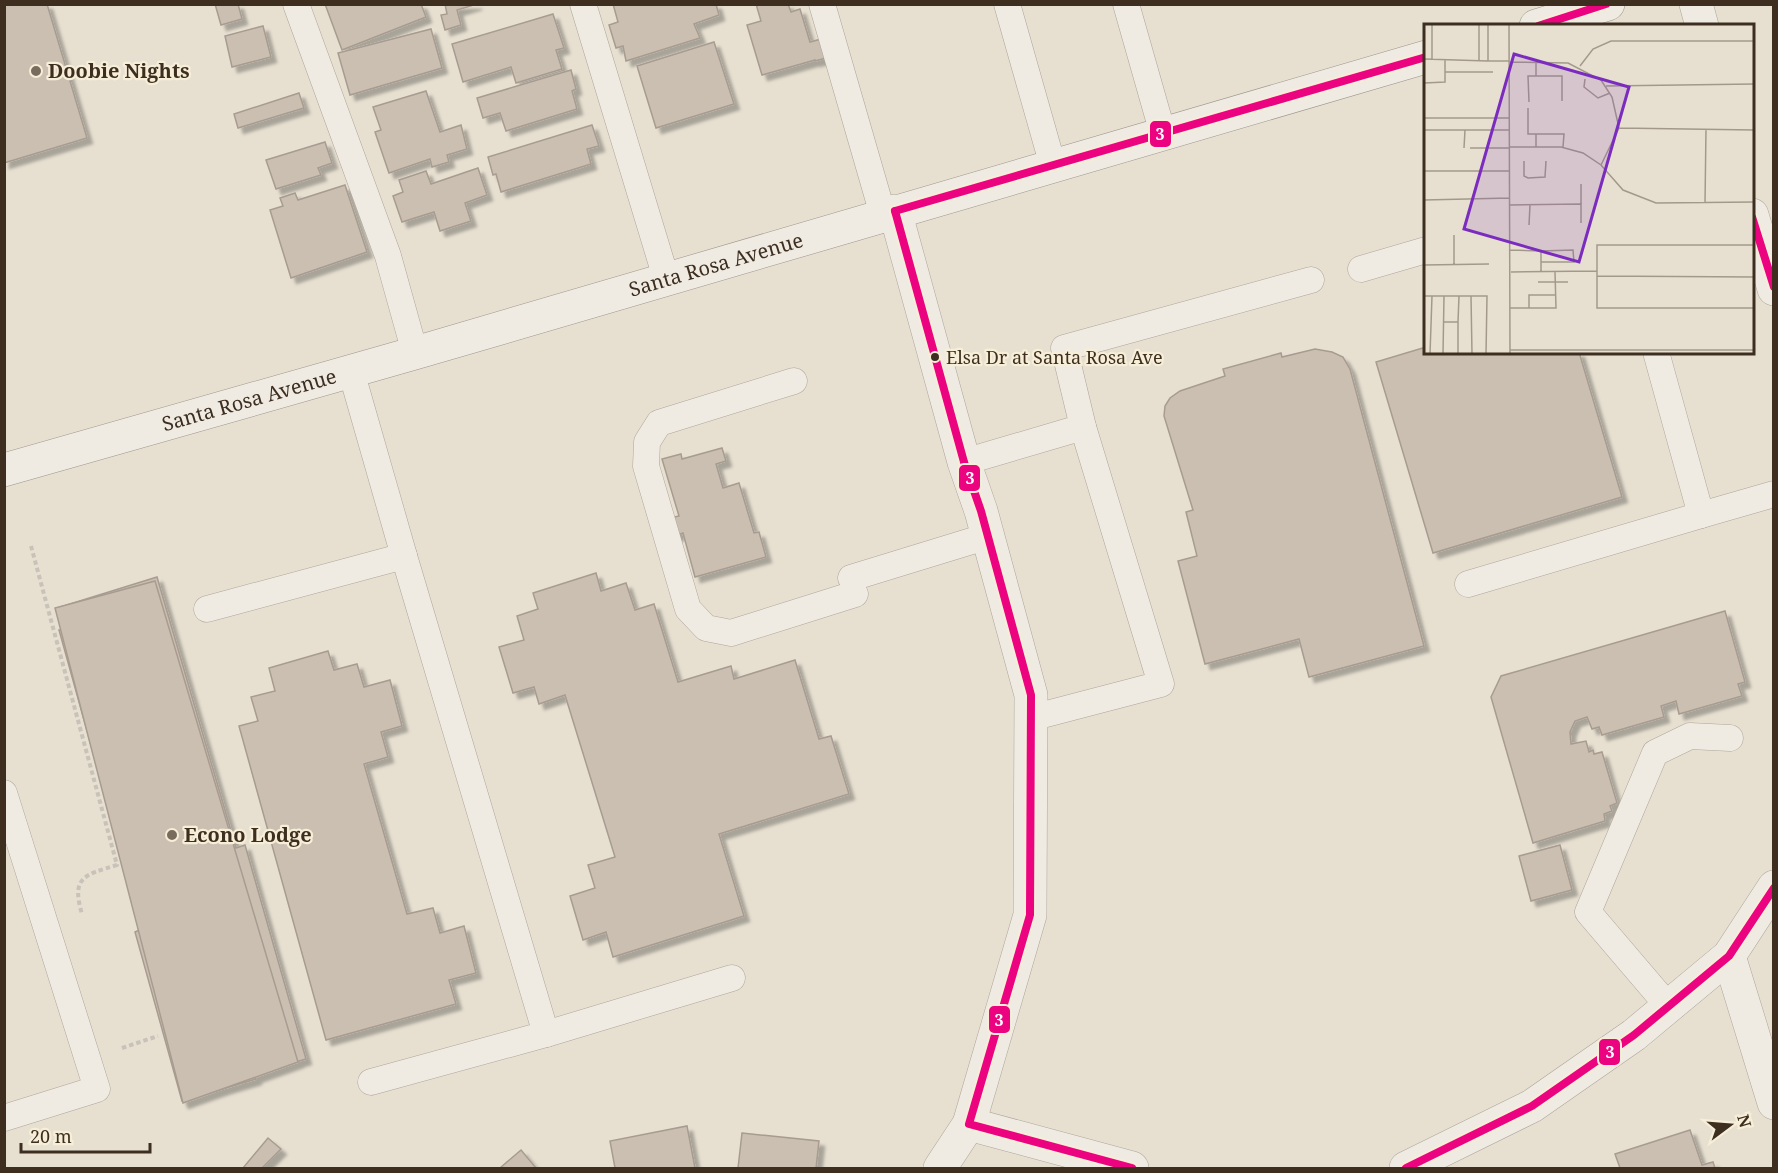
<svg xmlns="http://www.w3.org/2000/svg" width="1778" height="1173" font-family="'Noto Serif',serif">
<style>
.building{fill:#cbbfb2;stroke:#a89c90;stroke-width:1.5;filter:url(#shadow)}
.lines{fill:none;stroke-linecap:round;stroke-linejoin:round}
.lane-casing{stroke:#ada599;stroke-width:27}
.street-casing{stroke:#ada599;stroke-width:34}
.secondary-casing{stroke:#9c958a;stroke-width:34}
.path{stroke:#c8c2b9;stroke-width:4;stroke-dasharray:4.5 3;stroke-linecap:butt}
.lane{stroke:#efebe3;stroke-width:26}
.street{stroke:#efebe3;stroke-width:33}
.secondary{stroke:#efebe3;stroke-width:33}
.bus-1-casing{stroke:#f7eed8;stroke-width:12}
.bus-1{stroke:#ec0380;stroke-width:8}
.poi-dot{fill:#786c5e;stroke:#f7eed8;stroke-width:2}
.bus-dot{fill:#3d2e20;stroke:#f7eed8;stroke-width:2}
.labels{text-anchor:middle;stroke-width:4.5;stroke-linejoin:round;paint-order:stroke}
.bus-label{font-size:18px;fill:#3d2e20;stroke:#f7eed8;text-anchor:start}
.poi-label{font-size:20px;font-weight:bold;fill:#3d2e20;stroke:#f7eed8;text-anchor:start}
.street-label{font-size:20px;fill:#3d2e20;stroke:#f7eed8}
.inset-road{fill:none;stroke:#a3998a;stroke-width:1.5}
.view{fill:#7b2cbf;fill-opacity:0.15;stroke:#7b2cbf;stroke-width:3}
.inset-edge{fill:none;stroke:#3d2e20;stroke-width:3}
.line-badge{stroke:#f7eed8;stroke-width:2}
.badge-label{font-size:16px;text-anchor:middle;font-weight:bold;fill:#fff}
</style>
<defs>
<filter id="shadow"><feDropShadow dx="5.5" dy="5.5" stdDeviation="1.5" flood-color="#0004"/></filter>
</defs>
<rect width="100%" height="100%" fill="#e7e0d1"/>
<g class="building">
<polygon points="4,4 47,4 87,138 4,163"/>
<polygon points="215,4 238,4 242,19 221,25"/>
<polygon points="325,4 421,4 426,17 342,50"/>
<polygon points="445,4 477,4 457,10 461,25 445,30 441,15 447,14"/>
<polygon points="613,4 716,4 719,15 694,24 700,38 626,61 623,46 616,48 609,25 618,22"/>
<polygon points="756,4 788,4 791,12 800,9 810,42 821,39 826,58 815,61 815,60 762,75 747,25 761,21"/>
<polygon points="553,14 564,48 556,50 562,69 516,83 511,67 463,82 452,44"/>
<polygon points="263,26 271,57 232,67 225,36"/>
<polygon points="431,29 442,68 350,95 338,53"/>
<polygon points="714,42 734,104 656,128 637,66"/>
<polygon points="571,70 576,89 572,91 577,109 506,131 500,113 483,118 477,98"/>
<polygon points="426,91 440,132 461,125 467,149 447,155 449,162 432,167 430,159 389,173 375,132 381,130 373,107"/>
<polygon points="299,93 304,108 238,128 234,114"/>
<polygon points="592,125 599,146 587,149 591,164 501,192 496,174 493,175 488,157"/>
<polygon points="325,142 332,163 318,168 321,175 276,189 266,160"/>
<polygon points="478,168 487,195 465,203 471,221 440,231 434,212 402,222 393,196 403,192 399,180 426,171 431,184"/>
<polygon points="345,185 367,252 291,278 270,210 283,206 280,198 295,193 298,200"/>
<polygon points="1426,347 1426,352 1579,352 1622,497 1433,553 1376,362"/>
<polygon points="1315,349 1332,352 1343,357 1350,369 1424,646 1309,677 1299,639 1205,664 1178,561 1197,556 1186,512 1193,510 1164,416 1165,406 1170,398 1180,391 1225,376 1223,369 1281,353 1282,357"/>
<polygon points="722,448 726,461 716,464 723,488 739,483 754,533 759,532 766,557 695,577 683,533 675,536 670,518 679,516 662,459 681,454 682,459"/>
<polygon points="596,573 601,591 626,583 635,610 654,604 678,682 731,666 734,679 795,660 819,739 831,736 849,794 719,834 744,916 613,957 606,932 583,940 570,896 595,888 588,865 615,857 565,695 539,704 534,687 513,693 499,647 524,640 517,616 538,609 533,593"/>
<polygon points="157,577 236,848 245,845 306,1059 254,1074 256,1079 182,1101 135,932 142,929 59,630 63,630 57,608"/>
<polygon points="155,581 298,1062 183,1103 55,608"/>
<polygon points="1725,611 1745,682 1738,684 1742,696 1679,714 1676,701 1661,706 1664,717 1602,735 1599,727 1592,729 1587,717 1575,721 1570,732 1571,744 1586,741 1589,752 1593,750 1594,754 1602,752 1617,803 1610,806 1612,811 1604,814 1605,821 1533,843 1491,697 1501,676"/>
<polygon points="328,651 334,670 357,664 364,687 390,680 402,726 381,732 388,757 364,764 407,914 433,908 440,933 464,926 476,973 449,980 456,1004 326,1040 239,726 258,721 251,697 275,691 269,668"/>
<polygon points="1560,845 1572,890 1531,901 1519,856"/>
<polygon points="687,1126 695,1168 615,1168 610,1141"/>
<polygon points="1690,1130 1702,1165 1713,1162 1715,1168 1620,1168 1615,1154"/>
<polygon points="742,1133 819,1141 816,1168 738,1168"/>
<polygon points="268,1138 281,1149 262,1168 243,1168"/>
<polygon points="521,1150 536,1168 500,1168"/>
</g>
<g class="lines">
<g class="lane-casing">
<g id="lane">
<polyline points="296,4 388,256 415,353"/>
<polyline points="583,4 666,278"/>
<polyline points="822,4 883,215"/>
<polyline points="1007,4 1053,166"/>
<polyline points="1126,4 1163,134"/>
<polyline points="1361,269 1426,250"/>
<polyline points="351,371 404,556 546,1034 371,1082"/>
<polyline points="794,381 659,423 647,442 646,466 688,609 706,628 731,633 855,594"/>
<polyline points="964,462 1083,427 1064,348 1311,280"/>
<polyline points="1701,515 1774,494"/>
<polyline points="851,578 988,536"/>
<polyline points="1468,584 1701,515 1656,352"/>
<polyline points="207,609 404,556"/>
<polyline points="1031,718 1161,684 1083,427"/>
<polyline points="4,793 97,1089 4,1118"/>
<polyline points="1669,1007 1588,912 1655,753 1690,736 1730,738"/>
<polyline points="546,1034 732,978"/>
</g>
</g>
<g class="street-casing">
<g id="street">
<polyline points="1696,4 1702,26"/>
<polyline points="895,211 964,462 981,511 1031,695 1030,915 969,1124 940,1168"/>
<polyline points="1752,215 1774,289"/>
<polyline points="1729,956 1774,1103"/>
<polyline points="969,1124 1132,1168"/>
<polyline points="1406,1168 1532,1106 1634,1035 1729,956 1774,887"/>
</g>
</g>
<g class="secondary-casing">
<g id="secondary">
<polyline points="1536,26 1608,4"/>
<path id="s1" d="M 4,470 L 415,353 L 1426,57"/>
</g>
</g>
<g class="path">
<path d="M 31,546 L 117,865 C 84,875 71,877 82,914"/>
<polyline points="122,1048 158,1036"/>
</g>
<use href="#lane" class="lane"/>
<use href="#street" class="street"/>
<use href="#secondary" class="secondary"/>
<g class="bus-1-casing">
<g id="bus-1">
<polyline points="1538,26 1606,4"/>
<polyline points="895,211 964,462 981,511 1031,695 1030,915 969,1124 1132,1168"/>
<polyline points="895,211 1426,57"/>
<polyline points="1752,217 1774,287"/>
<polyline points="1406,1168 1532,1106 1634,1035 1729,956 1774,888"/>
</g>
</g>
<use href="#bus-1" class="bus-1"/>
</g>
<g class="poi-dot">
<circle cx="36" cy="71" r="6"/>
<circle cx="172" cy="835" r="6"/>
</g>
<circle class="bus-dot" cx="935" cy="357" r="5"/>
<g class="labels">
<g class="bus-label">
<text x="946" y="364">Elsa Dr at Santa Rosa Ave</text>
</g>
<g class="poi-label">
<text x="48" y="78">Doobie Nights</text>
<text x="184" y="842">Econo Lodge</text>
</g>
<g class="street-label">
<text dy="7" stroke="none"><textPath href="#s1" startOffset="741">Santa Rosa Avenue</textPath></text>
<text dy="7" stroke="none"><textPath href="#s1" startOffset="255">Santa Rosa Avenue</textPath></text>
</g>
</g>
<g transform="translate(1424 24)">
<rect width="330" height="330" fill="#e7e0d1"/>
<path class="inset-road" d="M 8,0 L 8,35M 55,0 L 55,36M 64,0 L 64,37 L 85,37M 85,0 L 86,330M 0,35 L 64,37M 85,38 L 144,39 L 177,56 L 188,73 L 195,104 L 177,141M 156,42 L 169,25 L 187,17 L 330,17M 21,48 L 69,48M 112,52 L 138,52 L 138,77M 161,55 L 160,63 L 174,74 L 186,69M 0,59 L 21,58 L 21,36M 182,62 L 330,60M 105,78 L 104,52 L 112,52 L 112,38M 104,84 L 104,110 L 112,110 L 112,123M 0,94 L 86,94M 195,104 L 330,106M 0,106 L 86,106M 112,110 L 140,110 L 139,123M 86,123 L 137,123 L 159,129 L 177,141 L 199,166 L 232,179 L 330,178M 40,124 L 41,106M 46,124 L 86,124M 100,137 L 100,152 L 104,154 L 121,153 L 122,137M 0,147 L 86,147M 157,160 L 157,180M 0,176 L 86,174M 281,179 L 282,105M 86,181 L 157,180 L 157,199M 105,201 L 106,181M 330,221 L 173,221 L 173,284 L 330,284M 86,226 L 117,227M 117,238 L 150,238 L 149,226 L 117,227 L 117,248M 0,241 L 65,240M 30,241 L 30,211M 87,248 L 173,247M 173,252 L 330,253M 114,258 L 144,258M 0,272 L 63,272 L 62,330M 47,272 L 48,330M 86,284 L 132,284 L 131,248M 105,284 L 105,271 L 132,271M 19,298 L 34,298 L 35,272M 34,298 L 34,330M 86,326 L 330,326M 6,330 L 8,272M 19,330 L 20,272"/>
<path class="view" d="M 90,30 L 205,63 L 155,238 L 40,205 Z"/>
<rect width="330" height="330" class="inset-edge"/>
</g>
<g class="line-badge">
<rect x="1149" y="120" width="23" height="28" rx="6" fill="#ec0380"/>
<rect x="958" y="464" width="23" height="28" rx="6" fill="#ec0380"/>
<rect x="988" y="1005" width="23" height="29" rx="6" fill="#ec0380"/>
<rect x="1598" y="1038" width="23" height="28" rx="6" fill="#ec0380"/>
</g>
<g class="badge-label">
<text x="1160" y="140">3</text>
<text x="970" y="484">3</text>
<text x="999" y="1026">3</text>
<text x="1610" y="1058">3</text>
</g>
<rect width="1778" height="1173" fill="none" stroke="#3d2e20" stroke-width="12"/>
<g transform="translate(1730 1125) rotate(74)" stroke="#f7eed8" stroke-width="4.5" paint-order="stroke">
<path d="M0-4.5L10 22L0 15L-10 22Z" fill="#3d2e20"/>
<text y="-9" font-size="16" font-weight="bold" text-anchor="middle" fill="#3d2e20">N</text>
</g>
<path d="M21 1143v9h129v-9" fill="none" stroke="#3d2e20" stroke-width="3"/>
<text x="30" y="1143" font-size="18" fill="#3d2e20" stroke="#f7eed8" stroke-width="4.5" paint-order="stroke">20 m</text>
</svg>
